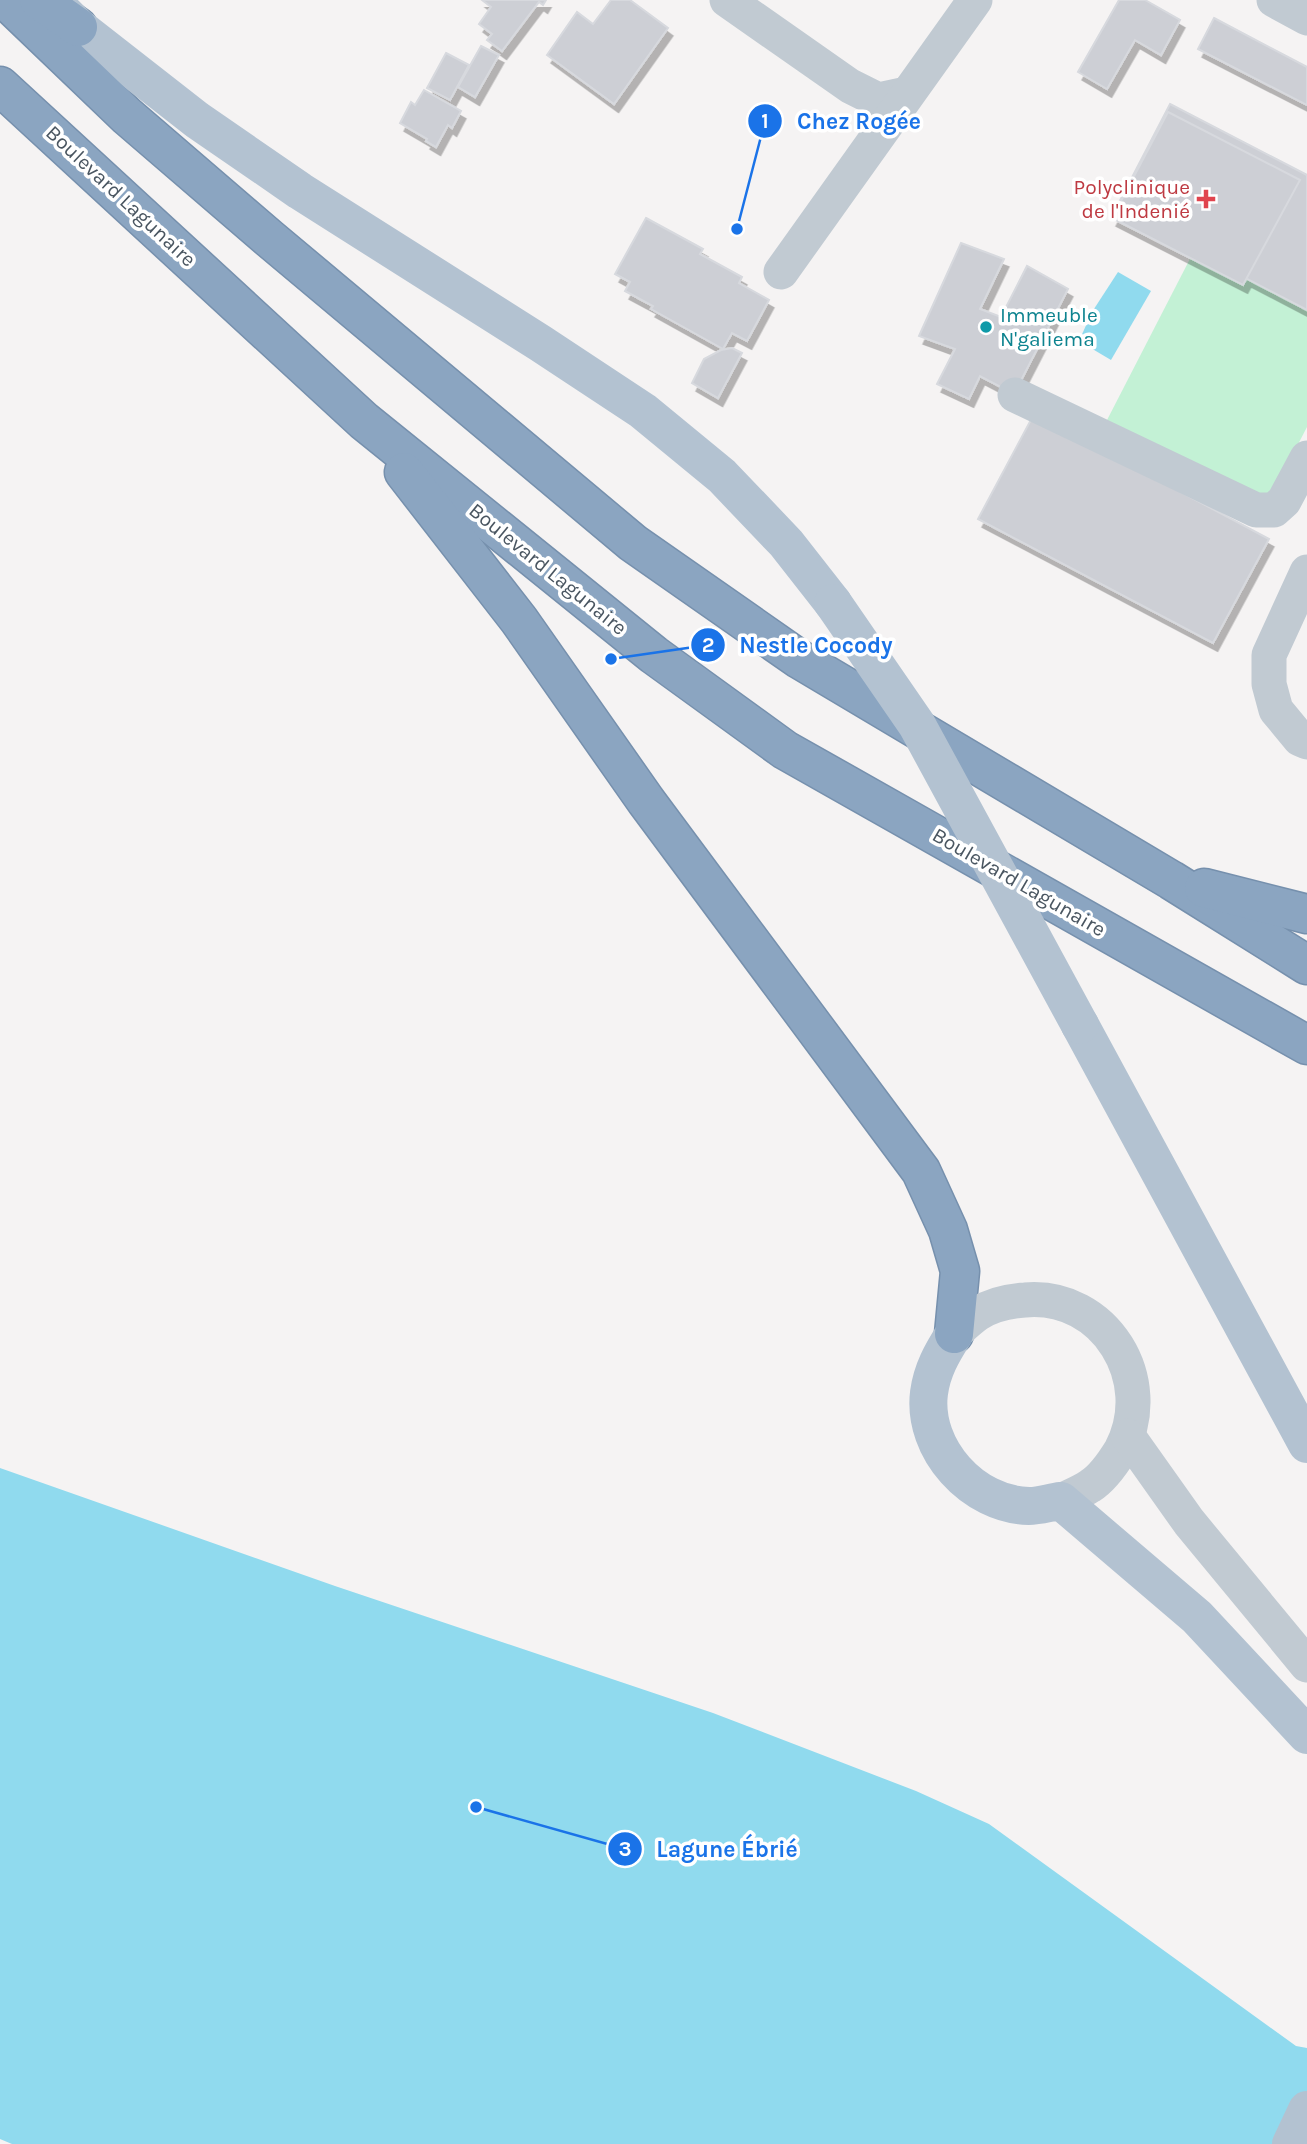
<svg xmlns="http://www.w3.org/2000/svg" width="1307" height="2144" font-family="Karla,sans-serif">
<style>
.green{fill:#c3f1d5}
.water{fill:#90daee}
.building{fill:#cdcfd5;stroke:#d7d9de;stroke-width:2;filter:url(#shadow)}
.lines{fill:none;stroke-linecap:round;stroke-linejoin:round}
.highway-casing{stroke:#7690ad;stroke-width:41}
.minor{stroke:#c1cad2;stroke-width:35}
.major{stroke:#b3c2d1;stroke-width:38}
.highway{stroke:#8ba5c1;stroke-width:38}
.major-bridge{stroke:#b3c2d1;stroke-width:38}
.health-dot{fill:#e0444e;stroke:#fff;stroke-width:2.5}
.culture-dot{fill:#0f9aa8;stroke:#fff;stroke-width:2.5}
.labels{text-anchor:middle;stroke-width:7;stroke-linejoin:round;paint-order:stroke}
.health-label{font-size:21px;fill:#be3a42;stroke:#fff;text-anchor:end}
.street-label{font-size:21px;fill:#4a5661;stroke:#fff}
.culture-label{font-size:21px;fill:#0d838f;stroke:#fff;text-anchor:start}
.leader{fill:none;stroke:#1a73e8;stroke-width:2.5}
.callout-dot{fill:#1a73e8;stroke:#fff;stroke-width:2.5}
.mark-label{font-size:21px;text-anchor:middle;font-weight:bold;fill:#fff}
.callout-label{font-size:23px;text-anchor:middle;font-weight:bold;fill:#1a73e8;stroke:#fff;stroke-width:7;stroke-linejoin:round;paint-order:stroke}
</style>
<defs>
<filter id="shadow"><feDropShadow dx="4.5" dy="8" stdDeviation="0" flood-color="#0004"/></filter>
</defs>
<rect width="100%" height="100%" fill="#f5f3f3"/>
<polygon class="green" points="1194,251 1307,310 1307,427 1266,506 1106,422"/>
<g class="water">
<polygon points="1118,272 1151,291 1111,360 1079,341 1092,312"/>
<polygon points="0,1468 335,1586 713,1713 916,1791 989,1824 1296,2046 1307,2048 1307,2144 12,2144 0,2139"/>
</g>
<g class="building">
<polygon points="482,0 546,0 543,5 539,2 502,51 487,40 492,34 479,24 491,7"/>
<polygon points="611,0 630,0 668,28 614,104 547,55 577,12 593,24"/>
<polygon points="1119,0 1145,0 1180,20 1161,55 1135,40 1107,89 1078,72"/>
<polygon points="1214,18 1307,67 1307,105 1198,49"/>
<polygon points="481,46 499,55 475,97 458,87"/>
<polygon points="446,53 469,65 450,100 427,88"/>
<polygon points="424,90 461,111 452,128 448,125 436,147 426,141 427,139 400,123 411,102 415,105"/>
<polygon points="1170,104 1307,175 1307,310 1115,210"/>
<polygon points="1168,112 1300,180 1243,285 1112,218"/>
<polygon points="646,218 703,249 700,254 742,277 739,283 769,300 747,341 732,333 723,349 651,309 653,306 625,291 630,282 615,274"/>
<polygon points="961,243 1004,259 980,309 1001,317 1027,266 1068,289 1014,394 980,376 969,399 937,384 955,349 919,336"/>
<polygon points="732,348 742,353 718,398 692,383 704,359 721,350"/>
<polygon points="1034,414 1269,539 1213,643 978,519"/>
</g>
<g class="lines">
<g class="highway-casing">
<g id="highway">
<polyline points="6,0 127,116 270,239 633,543 799,659 1171,880 1307,965"/>
<polyline points="39,0 78,27"/>
<polyline points="0,86 364,421 654,655 785,750 1307,1045"/>
<polyline points="404,472 519,620 646,801 921,1171 948,1230 960,1271 954,1334"/>
<polyline points="1204,888 1307,914"/>
</g>
</g>
<g class="minor">
<polyline points="727,0 850,86 878,100 906,94"/>
<polyline points="1274,0 1307,18"/>
<polyline points="781,272 975,0"/>
<polyline points="1015,395 1256,510 1274,510 1284,501 1307,458"/>
<polyline points="1307,572 1269,655 1269,684 1276,710 1300,739 1307,742"/>
<path d="M 954,1334 C 962,1327 970,1319 979,1313 C 992,1305 1009,1301 1025,1300 C 1105,1293 1158,1380 1121,1450 C 1113,1463 1103,1478 1090,1486 C 1081,1492 1071,1496 1061,1501"/>
<polyline points="1128,1436 1189,1522 1307,1665"/>
</g>
<g class="major">
<polyline points="55,4 78,27 197,120 300,191 540,343 643,411 722,476 786,543 833,603"/>
<polyline points="1080,1025 1307,1444"/>
<path d="M 954,1334 C 942,1353 932,1370 929,1393 C 922,1449 973,1505 1029,1506 C 1040,1506 1051,1502 1061,1501 L 1197,1617 L 1307,1735"/>
<polyline points="1291,2144 1307,2110"/>
</g>
<use href="#highway" class="highway"/>
<polyline class="major-bridge" points="833,603 917,725 1080,1025"/>
</g>
<path class="health-dot" d="M1202.5 188.5h7v7h7v7h-7v7h-7v-7h-7v-7h7z"/>
<circle class="culture-dot" cx="986" cy="327" r="7"/>
<g class="labels">
<g class="health-label">
<text x="1190" y="194">Polyclinique<tspan x="1190" dy="24">de l'Indenié</tspan></text>
</g>
<g class="street-label">
<text transform="translate(121 196) rotate(43)" y="7">Boulevard Lagunaire</text>
<text transform="translate(548 569) rotate(39)" y="7">Boulevard Lagunaire</text>
<text transform="translate(1019 882) rotate(30)" y="7">Boulevard Lagunaire</text>
</g>
<g class="culture-label">
<text x="1000" y="322">Immeuble<tspan x="1000" dy="24">N'galiema</tspan></text>
</g>
</g>
<path class="leader" d="M737 229L765 121M611 659L708 645M476 1807L625 1849"/>
<g class="callout-dot">
<circle cx="737" cy="229" r="7"/>
<circle cx="611" cy="659" r="7"/>
<circle cx="476" cy="1807" r="7"/>
<circle cx="765" cy="121" r="18"/>
<circle cx="708" cy="645" r="18"/>
<circle cx="625" cy="1849" r="18"/>
</g>
<g class="mark-label">
<text x="765" y="128">1</text>
<text x="708" y="652">2</text>
<text x="625" y="1856">3</text>
</g>
<g class="callout-label">
<text x="859" y="129">Chez Rogée</text>
<text x="816" y="653">Nestle Cocody</text>
<text x="727" y="1857">Lagune Ébrié</text>
</g>
</svg>
